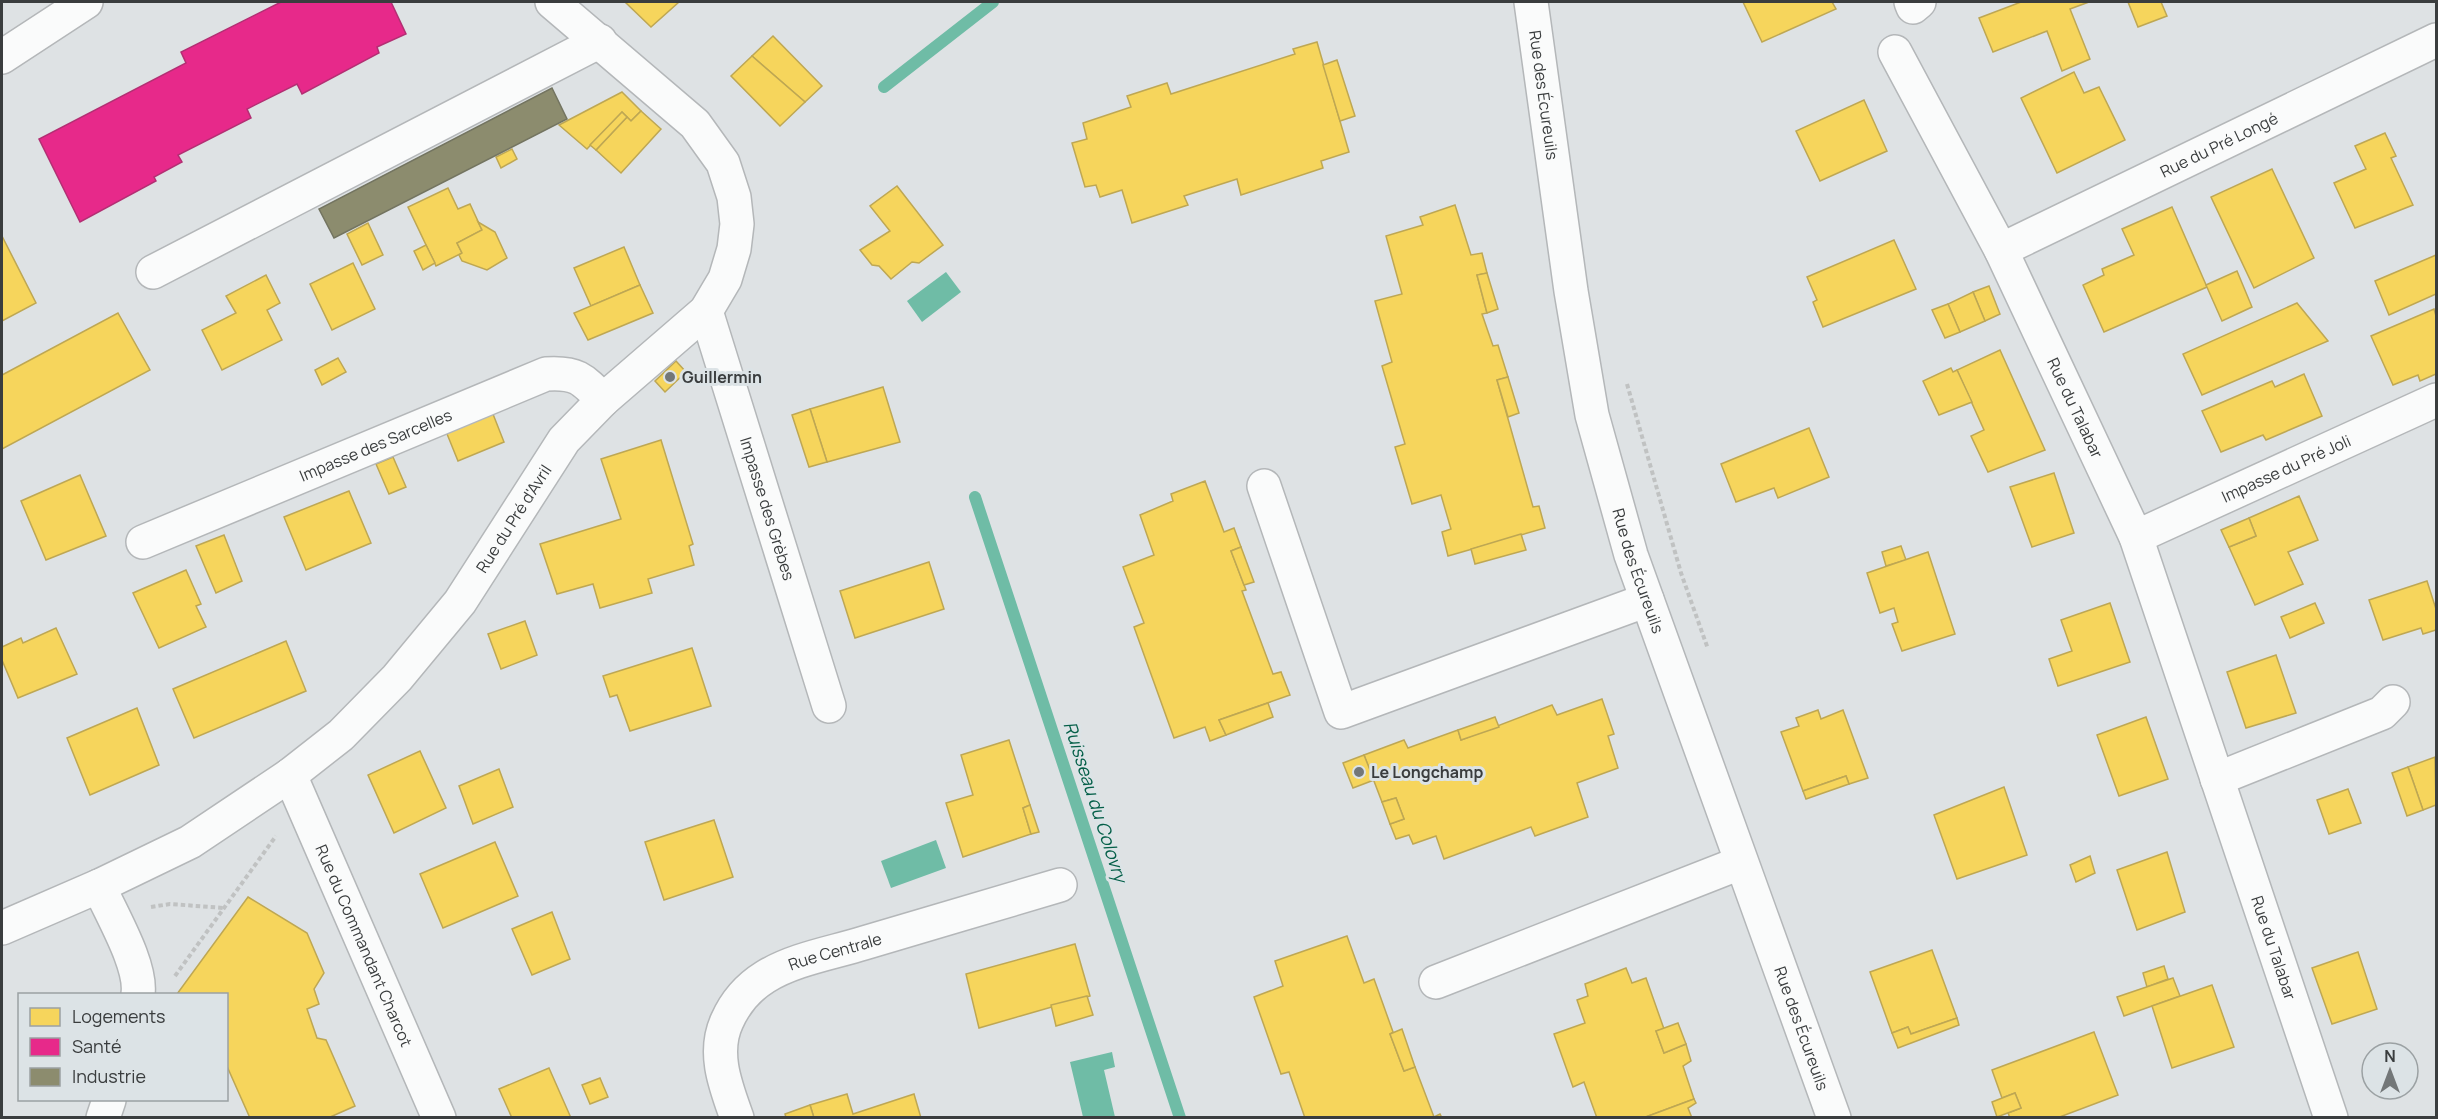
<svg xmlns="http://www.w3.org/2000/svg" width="2438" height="1119" font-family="Manrope,sans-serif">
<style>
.water{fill:#6fbca6}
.homes{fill:#f6d55c;stroke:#bea753;stroke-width:1.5}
.health{fill:#e7298a;stroke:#b32f73;stroke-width:1.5}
.industry{fill:#8c8c6e;stroke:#737460;stroke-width:1.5}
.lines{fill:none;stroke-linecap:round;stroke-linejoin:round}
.stream{stroke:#6fbca6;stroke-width:12}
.minor-casing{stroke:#b4b7b9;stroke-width:36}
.path{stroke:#c0c2c2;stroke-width:4;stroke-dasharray:4.5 3;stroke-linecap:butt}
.minor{stroke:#fafbfb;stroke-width:33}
.poi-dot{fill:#737778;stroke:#dce3e6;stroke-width:2}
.labels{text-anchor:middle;stroke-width:6;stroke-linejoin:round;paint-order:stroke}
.street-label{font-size:16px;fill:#3a3d3e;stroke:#dce3e6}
.poi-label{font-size:16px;font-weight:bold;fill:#3a3d3e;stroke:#dce3e6;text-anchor:start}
.water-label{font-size:18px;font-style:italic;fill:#045f48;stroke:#dce3e6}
</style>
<rect width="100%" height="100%" fill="#dee2e4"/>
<g class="water">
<polygon points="946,272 961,292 922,322 907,301"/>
<polygon points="936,840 946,868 891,888 881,861"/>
<polygon points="1112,1052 1115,1067 1104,1070 1115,1117 1083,1117 1070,1062"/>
</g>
<g class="homes">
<polygon points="625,2 679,2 651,27"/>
<polygon points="1743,2 1832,2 1836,9 1762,42"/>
<polygon points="2021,2 2089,2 2070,9 2090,59 2062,71 2047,31 1993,52 1979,18"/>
<polygon points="2128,2 2161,2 2167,16 2138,27"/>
<polygon points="773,36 822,86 805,102 752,56"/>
<polygon points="1317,42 1349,152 1321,161 1323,168 1241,195 1237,179 1184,196 1188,205 1132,223 1122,190 1100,197 1096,185 1085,187 1072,143 1087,139 1083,123 1131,107 1127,96 1167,83 1171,94 1295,54 1293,49"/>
<polygon points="752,56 805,102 780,126 731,76"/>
<polygon points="1337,60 1355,116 1340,121 1323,65"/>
<polygon points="2074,72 2084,93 2099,87 2125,140 2057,173 2021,98"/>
<polygon points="622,92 641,111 631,121 622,112 587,149 559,125"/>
<polygon points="1864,100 1887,151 1820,181 1796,131"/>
<polygon points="641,111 661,129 621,173 596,150 627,117 631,121"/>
<polygon points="622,112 627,117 596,150 590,145"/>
<polygon points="2385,133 2396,156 2391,158 2413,205 2355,228 2334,183 2366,169 2355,146"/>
<polygon points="512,149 517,159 501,168 496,157"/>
<polygon points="2272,169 2314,258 2254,288 2211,197"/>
<polygon points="897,186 943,245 919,263 912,262 891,279 879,266 872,265 860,250 890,231 870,206"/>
<polygon points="448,188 458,209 470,204 482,230 457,243 462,253 436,266 408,207"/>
<polygon points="1455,205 1471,255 1482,253 1487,273 1477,275 1487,313 1482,314 1493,346 1498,345 1508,377 1497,380 1533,507 1539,506 1545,528 1448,556 1442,532 1451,529 1441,495 1412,504 1395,447 1405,444 1382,366 1392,362 1375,301 1402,294 1386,236 1423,225 1420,217"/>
<polygon points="2172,207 2207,287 2104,332 2083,285 2104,275 2102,269 2134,255 2122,229"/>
<polygon points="478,222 495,232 507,258 487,270 462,261 459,255 462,253 457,243 482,230"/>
<polygon points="368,223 383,255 362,265 347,234"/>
<polygon points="2,236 36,303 2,321"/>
<polygon points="1894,240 1916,289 1823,327 1813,302 1817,300 1807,277"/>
<polygon points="426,245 435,263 423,270 414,251"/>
<polygon points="624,247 640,285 591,306 574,268"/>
<polygon points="2436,255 2436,294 2389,315 2375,281"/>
<polygon points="353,263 375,309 332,330 310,284"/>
<polygon points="2237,271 2252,307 2222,321 2206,285"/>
<polygon points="1487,273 1498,309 1487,313 1477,275"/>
<polygon points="266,275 280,303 267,310 282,340 222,370 202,330 236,313 226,296"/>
<polygon points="640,285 653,313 588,340 574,313"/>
<polygon points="1989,286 2000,314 1985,321 1973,292"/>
<polygon points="1973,292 1985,321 1960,332 1948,304"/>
<polygon points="2297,303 2328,341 2202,395 2183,354"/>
<polygon points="1948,304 1960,332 1945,338 1932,310"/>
<polygon points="2434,309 2436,316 2436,374 2420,381 2418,375 2393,385 2371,336"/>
<polygon points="118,313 150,370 2,449 2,375"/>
<polygon points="2000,350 2045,450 1988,472 1971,436 1984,430 1957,370"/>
<polygon points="338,358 346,372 322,385 315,370"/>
<polygon points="676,361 686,372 665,392 655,381"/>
<polygon points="1951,368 1953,372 1957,370 1972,402 1939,415 1923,381"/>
<polygon points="2304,374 2322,416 2266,440 2263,435 2221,452 2202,411 2272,381 2275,387"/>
<polygon points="1508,377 1519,413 1508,417 1497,380"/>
<polygon points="883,387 900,442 827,462 810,409"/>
<polygon points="491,409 504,442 458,461 445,429"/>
<polygon points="810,409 827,462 809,467 792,415"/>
<polygon points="1809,428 1829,477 1778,498 1774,488 1736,502 1721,464"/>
<polygon points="661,440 693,544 689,546 694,565 648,579 652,593 600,608 593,584 557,594 540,544 621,519 601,459"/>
<polygon points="393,457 406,487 389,494 376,464"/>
<polygon points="2054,473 2074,533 2032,547 2010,487"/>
<polygon points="80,475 106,536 46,560 21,501"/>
<polygon points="1205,481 1224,532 1234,528 1241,547 1231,551 1246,590 1242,591 1273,674 1281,672 1290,695 1219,720 1226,735 1210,741 1205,727 1174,738 1134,627 1144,623 1123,567 1154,555 1140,515 1173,501 1171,494"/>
<polygon points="349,491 371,543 306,570 284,517"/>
<polygon points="2299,496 2318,540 2288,552 2303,584 2255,605 2229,547 2256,536 2249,518"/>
<polygon points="2249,518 2256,536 2229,547 2221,530"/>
<polygon points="1521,534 1526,550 1475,564 1471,549"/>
<polygon points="224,535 242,581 216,593 196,546"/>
<polygon points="1901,546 1906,560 1886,566 1882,552"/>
<polygon points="1241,547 1254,582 1244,585 1231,551"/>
<polygon points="1928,552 1955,634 1902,651 1892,624 1898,622 1894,608 1880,613 1867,573"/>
<polygon points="929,562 944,609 855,638 840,591"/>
<polygon points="186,570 201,604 196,606 206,627 159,648 133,593"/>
<polygon points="2427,581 2436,609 2436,630 2423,634 2421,628 2383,640 2369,600"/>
<polygon points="2110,603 2130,662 2058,686 2049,659 2072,651 2061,620"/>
<polygon points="2315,603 2324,623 2290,638 2281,617"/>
<polygon points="525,621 537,655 501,669 488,634"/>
<polygon points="56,628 77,674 18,698 2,660 2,647 21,638 23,643"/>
<polygon points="286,641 306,691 194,738 173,689"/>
<polygon points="692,648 711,706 630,731 617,695 610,697 603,676"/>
<polygon points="2276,655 2296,713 2246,728 2227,672"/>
<polygon points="1602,699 1614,734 1608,736 1618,768 1577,783 1588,817 1535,836 1531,827 1444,859 1436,836 1413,844 1409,835 1396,839 1390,824 1404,819 1396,798 1382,802 1364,755 1404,740 1408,748 1458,730 1461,740 1552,705 1557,715"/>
<polygon points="1268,703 1273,717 1226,735 1219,720"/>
<polygon points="137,708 159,765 90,795 67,738"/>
<polygon points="1818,710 1821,719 1843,710 1868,778 1849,784 1846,776 1803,791 1781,732 1799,726 1796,718"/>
<polygon points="1495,717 1499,727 1461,740 1458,730"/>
<polygon points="2146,717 2168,779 2119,796 2097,735"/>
<polygon points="1009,740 1030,805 1023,808 1031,834 963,857 946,803 973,795 961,755"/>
<polygon points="420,751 446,808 394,833 368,775"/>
<polygon points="1364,755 1374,780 1353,788 1343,763"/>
<polygon points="2435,757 2436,805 2423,810 2408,767"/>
<polygon points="2408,767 2423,810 2407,816 2392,773"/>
<polygon points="499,769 513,807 473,824 459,786"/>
<polygon points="1846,776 1849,784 1806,799 1803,791"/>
<polygon points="2004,787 2027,855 1957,879 1934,815"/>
<polygon points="2348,789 2361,823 2329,834 2317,800"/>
<polygon points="1396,798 1404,819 1390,824 1382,802"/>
<polygon points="1030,805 1039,832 1031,834 1023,808"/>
<polygon points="714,820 733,877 664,900 645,842"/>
<polygon points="495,842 518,896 443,928 420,874"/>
<polygon points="2167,852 2185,912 2137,930 2117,870"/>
<polygon points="2090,856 2095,873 2076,882 2070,865"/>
<polygon points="248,897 307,933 324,973 314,989 319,1004 307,1009 317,1038 326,1040 355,1106 328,1118 250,1118 226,1064 226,994 177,994"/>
<polygon points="552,912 570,959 532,975 512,929"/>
<polygon points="1347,936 1364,983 1374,979 1393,1032 1390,1034 1404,1071 1415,1067 1434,1117 1440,1114 1442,1118 1305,1118 1289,1072 1281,1074 1254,997 1283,986 1275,961"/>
<polygon points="1075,944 1090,996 979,1028 966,974"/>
<polygon points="1932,950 1957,1018 1911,1034 1908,1027 1892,1033 1870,972"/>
<polygon points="2358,952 2377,1009 2332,1024 2312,968"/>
<polygon points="2164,966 2168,979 2147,987 2143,973"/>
<polygon points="1626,968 1632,983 1646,978 1664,1029 1656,1031 1664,1053 1686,1044 1691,1061 1683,1066 1694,1099 1643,1118 1597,1118 1584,1082 1573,1087 1554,1034 1585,1023 1577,1000 1588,996 1585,984"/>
<polygon points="2173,978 2180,996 2124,1016 2117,997"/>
<polygon points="2212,985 2234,1047 2172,1068 2152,1006"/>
<polygon points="1087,996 1093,1015 1056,1026 1051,1005"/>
<polygon points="1957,1018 1959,1025 1898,1048 1892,1033 1908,1027 1911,1034"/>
<polygon points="1678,1023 1686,1044 1664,1053 1656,1031"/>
<polygon points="1402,1029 1415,1067 1404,1071 1390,1034"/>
<polygon points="2094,1032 2118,1095 2057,1118 2010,1118 2008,1113 2021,1108 2015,1093 2002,1098 1992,1070"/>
<polygon points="549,1068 571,1118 512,1118 499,1089"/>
<polygon points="600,1078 608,1097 590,1104 582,1085"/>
<polygon points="2015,1093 2021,1108 1997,1117 1992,1102"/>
<polygon points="847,1094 853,1114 914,1094 921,1118 814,1118 810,1105"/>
<polygon points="1694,1099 1696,1103 1688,1108 1692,1118 1643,1118"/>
<polygon points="810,1105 814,1118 786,1118 785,1114"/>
</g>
<polygon class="health" points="281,2 391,2 406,34 377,47 379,53 302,94 297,84 247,109 251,118 178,155 182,162 154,177 156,181 80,222 39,139 186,63 181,52"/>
<polygon class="industry" points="552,88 567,119 334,238 319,209"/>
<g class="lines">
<g class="stream">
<polyline points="884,87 993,2"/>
<polyline points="975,497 1180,1118"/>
</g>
<g class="minor-casing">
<g id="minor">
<path id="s1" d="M 1531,2 L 1571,291 L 1592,415 L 1631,555 L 1834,1118"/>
<polyline points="1911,2 1913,7 1919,2"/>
<path id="s2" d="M 1895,52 L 2001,250 L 2136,537 L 2331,1118"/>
<polyline points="2,57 86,2"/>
<path id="s3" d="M 2001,250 L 2436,40"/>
<polyline points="153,272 600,41"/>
<path id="s4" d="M 706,311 L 829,706"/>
<polyline points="1264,486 1341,712 1647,600"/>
<path id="s5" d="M 2136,537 L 2436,400"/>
<path id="s6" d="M 143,542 L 546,374 C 576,372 582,378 603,400"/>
<path id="s7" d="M 290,775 L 439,1118"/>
<polyline points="2217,779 2382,713 2393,702"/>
<polyline points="2,928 99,886"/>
<polyline points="1436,982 1740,863"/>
<path id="s8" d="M 138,994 C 142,965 111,914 99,886 L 190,842 L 290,775 L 341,735 L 397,678 L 460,602 L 564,440 L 603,400 L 706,311 L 725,279 L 734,249 L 737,224 L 734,197 L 723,163 L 695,124 L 552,2"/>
<polyline points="103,1118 109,1100"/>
<path id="s9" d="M 737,1118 C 726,1087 712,1053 727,1021 C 735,1003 749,987 765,977 C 794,959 832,953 864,943 C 929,924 995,904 1060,885"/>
</g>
</g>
<g class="path">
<polyline points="1627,384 1681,573 1708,649"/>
<polyline points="151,907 170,904 224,908"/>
<polyline points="175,976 276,836"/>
</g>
<use href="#minor" class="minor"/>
</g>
<g class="poi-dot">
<circle cx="670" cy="377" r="6"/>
<circle cx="1359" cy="772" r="6"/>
</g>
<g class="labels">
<g class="street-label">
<text dy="6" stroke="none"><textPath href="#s1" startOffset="94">Rue des Écureuils</textPath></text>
<text dy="6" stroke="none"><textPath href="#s3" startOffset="242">Rue du Pré Longé</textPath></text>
<text dy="6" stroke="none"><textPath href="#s2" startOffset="399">Rue du Talabar</textPath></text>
<text dy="6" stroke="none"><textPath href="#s6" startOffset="252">Impasse des Sarcelles</textPath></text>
<text dy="6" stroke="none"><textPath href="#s5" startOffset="165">Impasse du Pré Joli</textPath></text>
<text dy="6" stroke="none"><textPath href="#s4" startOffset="207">Impasse des Grèbes</textPath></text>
<text dy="6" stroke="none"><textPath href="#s8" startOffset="680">Rue du Pré d'Avril</textPath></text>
<text dy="6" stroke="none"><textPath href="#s1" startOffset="580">Rue des Écureuils</textPath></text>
<text dy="6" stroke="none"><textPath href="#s7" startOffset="186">Rue du Commandant Charcot</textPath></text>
<text dy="6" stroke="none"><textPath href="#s2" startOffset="975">Rue du Talabar</textPath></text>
<text dy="6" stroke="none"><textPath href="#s9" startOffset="234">Rue Centrale</textPath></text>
<text dy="6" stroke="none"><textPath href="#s1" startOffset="1066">Rue des Écureuils</textPath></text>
</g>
<g class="poi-label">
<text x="682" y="383">Guillermin</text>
<text x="1371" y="778">Le Longchamp</text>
</g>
<g class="water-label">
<text transform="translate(1095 802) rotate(72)" y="6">Ruisseau du Colovry</text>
</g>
</g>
<rect width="2438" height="1119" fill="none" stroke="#3a3d3e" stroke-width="6"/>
<rect x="18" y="993" width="210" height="108" fill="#dce3e6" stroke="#9ba1a3" stroke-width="1.5"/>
<rect x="30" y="1008" width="30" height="18" fill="#f6d55c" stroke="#9ba1a3" stroke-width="1.5"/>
<text x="72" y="1023" font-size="18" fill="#3a3d3e">Logements</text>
<rect x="30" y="1038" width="30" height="18" fill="#e7298a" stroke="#9ba1a3" stroke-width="1.5"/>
<text x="72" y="1053" font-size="18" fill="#3a3d3e">Santé</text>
<rect x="30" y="1068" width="30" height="18" fill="#8c8c6e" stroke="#9ba1a3" stroke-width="1.5"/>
<text x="72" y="1083" font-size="18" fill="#3a3d3e">Industrie</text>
<g transform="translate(2390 1071)"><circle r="28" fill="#dce3e6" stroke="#9ba1a3" stroke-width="1.5"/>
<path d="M0-4.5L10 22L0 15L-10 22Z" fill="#737778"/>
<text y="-9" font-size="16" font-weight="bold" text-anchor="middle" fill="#3a3d3e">N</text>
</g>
</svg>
